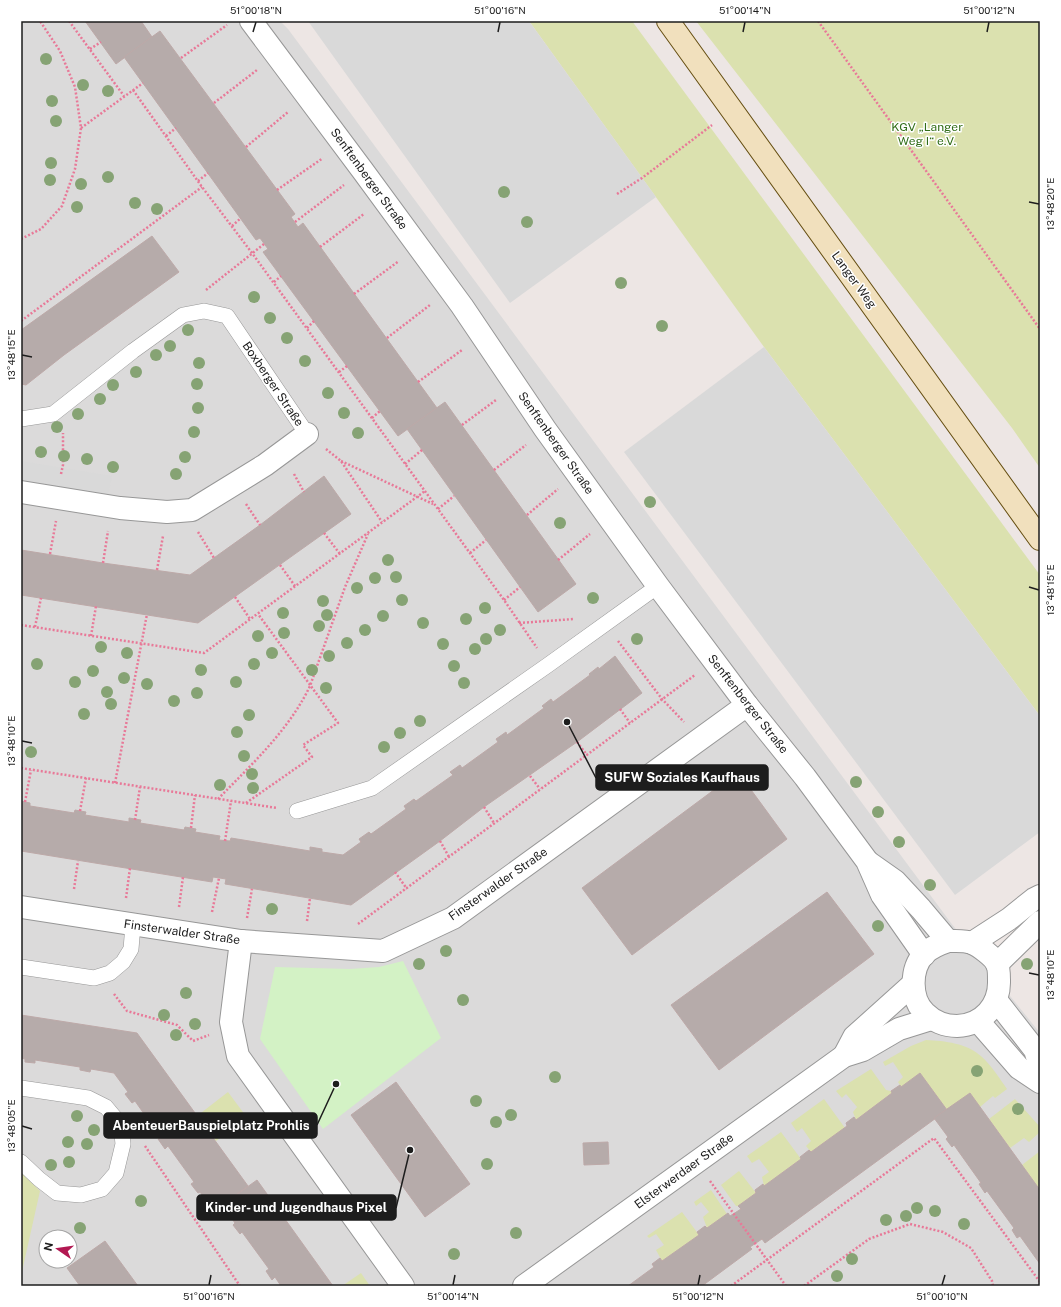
<svg xmlns="http://www.w3.org/2000/svg" width="1061" height="1307" font-family="'Public Sans',sans-serif">
<style>
.residential{fill:#dbdada;fill-rule:evenodd}
.grass{fill:#dbe1af}
.park{fill:#d3f2c5}
.parking{fill:#d9d9d9}
.building{fill:#b6abaa;stroke:#bda9a8}
.lines{fill:none;stroke-linecap:round;stroke-linejoin:round}
.lane-casing{stroke:#979797;stroke-width:16}
.street-casing{stroke:#979797;stroke-width:24}
.secondary-casing{stroke:#664f12;stroke-width:24}
.path{stroke:#e87998;stroke-width:2.5;stroke-dasharray:2 2;stroke-linecap:butt}
.lane{stroke:#fff;stroke-width:15}
.street{stroke:#fff;stroke-width:22}
.secondary{stroke:#f1e0bd;stroke-width:22}
.tree{fill:#86a374}
.ticks{fill:none;stroke:#1d1d1d;stroke-width:1.5}
.labels{text-anchor:middle;stroke-width:3;stroke-linejoin:round;paint-order:stroke}
.park-label{font-size:12px;fill:#316d18;stroke:#fff}
.street-label{font-size:12px;fill:#1d1d1d;stroke:#fff}
.leader{fill:none;stroke:#1d1d1d;stroke-width:1.5}
.callout-dot{fill:#1d1d1d;stroke:#fff;stroke-width:1.5}
.callout{fill:#1d1d1d;stroke:#1d1d1d;stroke-width:1.5}
.callout-label{font-size:13px;text-anchor:middle;font-weight:bold;fill:#fff}
.neatline{fill:none;stroke:#1d1d1d;stroke-width:1.5}
.ticks-label{font-size:10px;text-anchor:middle;fill:#1d1d1d}
</style>
<rect width="100%" height="100%" fill="#ede6e4"/>
<path class="residential" d="M 21,21 L 280,21 L 288,29 L 951,923 L 1040,1033 L 1040,1286 L 21,1286 ZM 46,1237 L 70,1237 L 70,1261 L 46,1261 Z"/>
<g class="grass">
<polygon points="529,21 632,21 1040,575 1040,716 764,347"/>
<polygon points="696,21 1040,21 1040,468 1012,428"/>
<path d="M 926,1040 C 945,1041 967,1043 982,1057 C 991,1065 1000,1079 1007,1089 L 995,1098 L 993,1096 L 980,1107 L 970,1093 L 947,1110 L 920,1073 L 901,1087 L 898,1082 L 903,1077 L 893,1062 L 885,1066 L 883,1062 L 911,1046 Z"/>
<polygon points="871,1069 886,1090 891,1091 892,1093 856,1120 853,1112 857,1107 846,1094 842,1098 836,1091"/>
<polygon points="228,1092 254,1127 240,1137 234,1128 216,1141 197,1116"/>
<polygon points="824,1099 845,1128 811,1152 806,1146 811,1141 802,1128 797,1132 791,1123"/>
<polygon points="1015,1099 1040,1127 1040,1132 1029,1142 1024,1138 1010,1148 989,1119"/>
<polygon points="781,1132 801,1159 764,1186 762,1177 769,1172 759,1159 752,1163 747,1156"/>
<polygon points="1040,1151 1040,1190 1022,1165"/>
<polygon points="739,1171 756,1193 738,1206 736,1206 721,1185"/>
<polygon points="21,1172 40,1191 21,1276"/>
<polygon points="711,1190 727,1214 707,1228 703,1217 709,1212 701,1202 696,1206 694,1202"/>
<polygon points="682,1212 699,1235 662,1261 656,1250 664,1245 656,1234 649,1238 647,1236"/>
<polygon points="361,1273 370,1286 342,1286"/>
</g>
<polygon class="park" points="403,961 441,1038 323,1129 260,1039 275,967 350,969 379,967"/>
<g class="parking">
<polygon points="308,21 529,21 656,197 510,303"/>
<polygon points="764,347 1040,716 1040,832 955,895 624,452"/>
<polygon points="21,461 112,476 108,495 21,482"/>
</g>
<g class="building">
<polygon points="85,21 141,21 152,37 116,64"/>
<polygon points="160,31 295,214 291,217 298,227 303,223 437,408 398,436 263,252 268,249 260,238 256,240 124,57"/>
<polygon points="152,236 179,272 64,355 26,385 21,384 21,330"/>
<polygon points="445,402 576,584 538,612 407,429"/>
<polygon points="324,476 351,514 198,623 21,595 21,550 103,563 190,575 260,525"/>
<polygon points="615,656 642,693 577,742 484,807 440,841 351,905 225,884 226,879 213,877 212,882 21,851 21,801 30,803 30,806 74,813 75,810 86,812 85,815 129,822 129,818 141,820 140,823 184,830 185,827 196,829 195,832 220,836 219,840 230,841 231,838 310,851 310,847 322,849 322,852 343,855 361,842 359,839 369,832 371,834 406,809 404,806 414,799 416,801 453,775 450,772 460,765 462,768 498,742 496,739 506,732 507,735 544,708 542,706 551,699 553,702 590,675 589,674 598,667 599,669"/>
<polygon points="738,772 787,839 632,955 582,888"/>
<polygon points="827,892 874,954 719,1070 671,1005"/>
<polygon points="21,1015 137,1033 248,1186 214,1211 200,1192 198,1193 194,1188 191,1184 194,1182 168,1146 165,1149 158,1139 161,1138 135,1101 132,1103 125,1094 128,1092 114,1073 91,1069 90,1072 80,1070 80,1067 35,1060 35,1063 25,1062 25,1059 21,1058"/>
<polygon points="920,1073 947,1110 765,1243 762,1239 750,1247 752,1249 702,1286 628,1286 654,1267 652,1264 660,1258 662,1261 699,1235 697,1232 705,1226 707,1228 728,1213 730,1216 741,1209 738,1206 756,1193 755,1190 763,1184 764,1186 801,1159 800,1157 809,1150 811,1152 847,1126 846,1123 854,1117 856,1120 892,1093 891,1091 900,1085 901,1087"/>
<polygon points="396,1082 470,1184 425,1217 351,1115"/>
<polygon points="970,1093 1040,1190 1040,1264 1020,1236 1017,1238 1012,1230 1014,1228 987,1191 985,1193 979,1184 981,1183 954,1145 952,1147 946,1139 948,1137 934,1118"/>
<polygon points="608,1142 609,1164 584,1165 583,1143"/>
<polygon points="257,1180 333,1286 281,1286 275,1277 272,1280 266,1271 269,1269 242,1232 240,1234 233,1225 235,1223 222,1205"/>
<polygon points="105,1241 138,1286 80,1286 67,1268"/>
</g>
<g class="lines">
<g class="lane-casing">
<g id="lane">
<polyline points="21,419 53,414 133,351 183,315 204,311 227,316 307,434"/>
<polyline points="297,811 372,788 548,665 658,586"/>
<polyline points="21,967 94,978 110,973 123,962 131,949 133,925"/>
<polyline points="21,1088 88,1098 106,1107 121,1125 123,1144 116,1173 102,1189 81,1195 57,1193 39,1179 21,1162"/>
</g>
</g>
<g class="street-casing">
<g id="street">
<polyline points="251,21 363,171 462,306 545,429 658,586 747,705 805,777 867,861 882,895 924,955"/>
<polyline points="21,492 120,508 167,512 192,510 265,465 307,434"/>
<polyline points="868,862 895,881 921,909 948,941"/>
<polyline points="21,907 241,941 383,951 453,918 747,705"/>
<polyline points="241,941 231,1022 238,1056 403,1286"/>
<path d="M 948,941 C 956,941 964,940 972,943 C 979,946 994,957 997,964 C 999,968 999,975 999,980 C 1000,1005 983,1025 957,1026 C 945,1026 933,1021 925,1013 C 910,999 910,969 924,954 C 931,947 939,944 948,941 Z"/>
<polyline points="972,943 1009,919 1034,899 1040,896"/>
<polyline points="997,964 1040,922"/>
<polyline points="996,1000 1035,1050 1040,1066"/>
<polyline points="978,1021 1019,1068 1040,1082"/>
<polyline points="844,1056 854,1037 913,984"/>
<polyline points="524,1286 844,1056 863,1050 899,1029 931,1019"/>
</g>
</g>
<g class="secondary-casing">
<polyline id="secondary" points="668,21 1040,539"/>
</g>
<g class="path">
<polyline points="69,21 124,96"/>
<polyline points="818,21 1040,329"/>
<polyline points="90,49 101,42"/>
<polyline points="181,58 227,25"/>
<polyline points="133,90 202,187 252,253 504,600 537,648"/>
<polyline points="214,103 257,70"/>
<polyline points="81,128 143,83"/>
<polyline points="166,136 176,128"/>
<polyline points="246,147 288,112"/>
<polyline points="198,181 208,173"/>
<polyline points="277,190 323,158"/>
<polyline points="617,194 642,178 712,125"/>
<polyline points="295,222 344,185"/>
<polyline points="232,226 241,218"/>
<polyline points="21,239 41,229 62,206 75,169 81,128 75,87 60,51 40,21"/>
<polyline points="320,247 364,214"/>
<polyline points="274,282 281,276"/>
<polyline points="206,290 264,244"/>
<polyline points="354,294 399,261"/>
<polyline points="21,321 202,187"/>
<polyline points="307,328 314,321"/>
<polyline points="387,338 430,305"/>
<polyline points="339,372 347,366"/>
<polyline points="418,382 462,350"/>
<polyline points="372,418 380,411"/>
<polyline points="462,425 496,400"/>
<polyline points="326,449 341,461 382,522"/>
<polyline points="341,461 433,504"/>
<polyline points="405,464 422,450"/>
<polyline points="494,470 526,445"/>
<polyline points="61,474 63,465 63,433"/>
<polyline points="294,474 304,492"/>
<polyline points="246,504 260,525"/>
<polyline points="438,509 454,496"/>
<polyline points="527,515 558,489"/>
<polyline points="198,532 214,558"/>
<polyline points="324,533 340,554"/>
<polyline points="470,553 486,540"/>
<polyline points="50,554 56,521"/>
<polyline points="558,560 590,534"/>
<polyline points="103,563 108,531"/>
<polyline points="280,565 295,586"/>
<polyline points="157,570 163,536"/>
<polyline points="235,597 250,619"/>
<polyline points="504,600 520,587"/>
<polyline points="519,623 574,619"/>
<polyline points="21,625 204,653 425,491"/>
<polyline points="35,627 41,598"/>
<polyline points="91,636 96,606"/>
<polyline points="618,641 662,699 684,722"/>
<polyline points="620,709 630,723"/>
<polyline points="577,742 587,755"/>
<polyline points="21,768 277,808"/>
<polyline points="530,776 540,789"/>
<polyline points="115,783 147,614"/>
<path d="M 218,799 C 252,764 289,730 310,686 L 345,587 L 368,534"/>
<polyline points="25,802 31,770"/>
<polyline points="246,803 312,757 303,745 338,723 258,614"/>
<polyline points="484,807 494,823"/>
<polyline points="80,811 86,778"/>
<polyline points="135,820 140,787"/>
<polyline points="191,828 195,795"/>
<polyline points="225,841 231,801"/>
<polyline points="440,841 449,857"/>
<polyline points="395,872 407,889"/>
<polyline points="74,889 78,861"/>
<polyline points="126,898 130,868"/>
<polyline points="179,907 183,877"/>
<polyline points="212,912 219,878"/>
<polyline points="247,918 252,889"/>
<polyline points="307,921 310,898"/>
<polyline points="358,924 695,675"/>
<polyline points="114,994 127,1011 177,1025 193,1041 209,1035"/>
<polyline points="145,1146 240,1286"/>
<polyline points="710,1181 786,1286"/>
<polyline points="731,1286 934,1138 1040,1282"/>
<polyline points="804,1286 869,1239 910,1224 943,1232 971,1248 992,1281 993,1286"/>
</g>
<use href="#lane" class="lane"/>
<use href="#street" class="street"/>
<use href="#secondary" class="secondary"/>
</g>
<g class="tree">
<circle cx="46" cy="59" r="6"/>
<circle cx="83" cy="85" r="6"/>
<circle cx="108" cy="91" r="6"/>
<circle cx="52" cy="101" r="6"/>
<circle cx="56" cy="121" r="6"/>
<circle cx="51" cy="163" r="6"/>
<circle cx="108" cy="177" r="6"/>
<circle cx="50" cy="180" r="6"/>
<circle cx="81" cy="184" r="6"/>
<circle cx="504" cy="192" r="6"/>
<circle cx="135" cy="203" r="6"/>
<circle cx="77" cy="207" r="6"/>
<circle cx="157" cy="209" r="6"/>
<circle cx="527" cy="222" r="6"/>
<circle cx="621" cy="283" r="6"/>
<circle cx="254" cy="297" r="6"/>
<circle cx="270" cy="318" r="6"/>
<circle cx="662" cy="326" r="6"/>
<circle cx="188" cy="330" r="6"/>
<circle cx="287" cy="338" r="6"/>
<circle cx="170" cy="346" r="6"/>
<circle cx="156" cy="355" r="6"/>
<circle cx="305" cy="361" r="6"/>
<circle cx="199" cy="363" r="6"/>
<circle cx="136" cy="372" r="6"/>
<circle cx="197" cy="384" r="6"/>
<circle cx="113" cy="385" r="6"/>
<circle cx="328" cy="393" r="6"/>
<circle cx="100" cy="399" r="6"/>
<circle cx="198" cy="408" r="6"/>
<circle cx="344" cy="413" r="6"/>
<circle cx="78" cy="414" r="6"/>
<circle cx="57" cy="427" r="6"/>
<circle cx="194" cy="432" r="6"/>
<circle cx="358" cy="433" r="6"/>
<circle cx="41" cy="452" r="6"/>
<circle cx="64" cy="456" r="6"/>
<circle cx="185" cy="457" r="6"/>
<circle cx="87" cy="459" r="6"/>
<circle cx="113" cy="467" r="6"/>
<circle cx="176" cy="474" r="6"/>
<circle cx="650" cy="502" r="6"/>
<circle cx="560" cy="523" r="6"/>
<circle cx="388" cy="560" r="6"/>
<circle cx="396" cy="577" r="6"/>
<circle cx="375" cy="578" r="6"/>
<circle cx="357" cy="588" r="6"/>
<circle cx="593" cy="598" r="6"/>
<circle cx="402" cy="600" r="6"/>
<circle cx="323" cy="601" r="6"/>
<circle cx="485" cy="608" r="6"/>
<circle cx="283" cy="613" r="6"/>
<circle cx="327" cy="615" r="6"/>
<circle cx="383" cy="616" r="6"/>
<circle cx="466" cy="619" r="6"/>
<circle cx="423" cy="623" r="6"/>
<circle cx="319" cy="626" r="6"/>
<circle cx="365" cy="630" r="6"/>
<circle cx="500" cy="630" r="6"/>
<circle cx="284" cy="633" r="6"/>
<circle cx="258" cy="636" r="6"/>
<circle cx="486" cy="639" r="6"/>
<circle cx="637" cy="639" r="6"/>
<circle cx="347" cy="643" r="6"/>
<circle cx="443" cy="644" r="6"/>
<circle cx="101" cy="647" r="6"/>
<circle cx="475" cy="649" r="6"/>
<circle cx="127" cy="653" r="6"/>
<circle cx="272" cy="653" r="6"/>
<circle cx="329" cy="656" r="6"/>
<circle cx="37" cy="664" r="6"/>
<circle cx="254" cy="664" r="6"/>
<circle cx="454" cy="666" r="6"/>
<circle cx="201" cy="670" r="6"/>
<circle cx="312" cy="670" r="6"/>
<circle cx="93" cy="671" r="6"/>
<circle cx="124" cy="678" r="6"/>
<circle cx="75" cy="682" r="6"/>
<circle cx="236" cy="682" r="6"/>
<circle cx="464" cy="683" r="6"/>
<circle cx="147" cy="684" r="6"/>
<circle cx="326" cy="688" r="6"/>
<circle cx="107" cy="692" r="6"/>
<circle cx="197" cy="693" r="6"/>
<circle cx="174" cy="701" r="6"/>
<circle cx="111" cy="704" r="6"/>
<circle cx="84" cy="714" r="6"/>
<circle cx="249" cy="715" r="6"/>
<circle cx="420" cy="721" r="6"/>
<circle cx="237" cy="732" r="6"/>
<circle cx="400" cy="733" r="6"/>
<circle cx="384" cy="747" r="6"/>
<circle cx="31" cy="752" r="6"/>
<circle cx="244" cy="756" r="6"/>
<circle cx="252" cy="774" r="6"/>
<circle cx="856" cy="782" r="6"/>
<circle cx="220" cy="785" r="6"/>
<circle cx="253" cy="788" r="6"/>
<circle cx="878" cy="812" r="6"/>
<circle cx="899" cy="842" r="6"/>
<circle cx="930" cy="885" r="6"/>
<circle cx="272" cy="909" r="6"/>
<circle cx="878" cy="926" r="6"/>
<circle cx="446" cy="951" r="6"/>
<circle cx="419" cy="964" r="6"/>
<circle cx="1027" cy="964" r="6"/>
<circle cx="186" cy="993" r="6"/>
<circle cx="463" cy="1000" r="6"/>
<circle cx="164" cy="1015" r="6"/>
<circle cx="195" cy="1024" r="6"/>
<circle cx="176" cy="1035" r="6"/>
<circle cx="977" cy="1071" r="6"/>
<circle cx="555" cy="1077" r="6"/>
<circle cx="476" cy="1101" r="6"/>
<circle cx="1018" cy="1109" r="6"/>
<circle cx="511" cy="1115" r="6"/>
<circle cx="77" cy="1116" r="6"/>
<circle cx="496" cy="1122" r="6"/>
<circle cx="94" cy="1130" r="6"/>
<circle cx="68" cy="1142" r="6"/>
<circle cx="87" cy="1144" r="6"/>
<circle cx="69" cy="1162" r="6"/>
<circle cx="487" cy="1164" r="6"/>
<circle cx="51" cy="1165" r="6"/>
<circle cx="141" cy="1201" r="6"/>
<circle cx="917" cy="1208" r="6"/>
<circle cx="935" cy="1211" r="6"/>
<circle cx="906" cy="1216" r="6"/>
<circle cx="886" cy="1220" r="6"/>
<circle cx="964" cy="1224" r="6"/>
<circle cx="80" cy="1228" r="6"/>
<circle cx="516" cy="1233" r="6"/>
<circle cx="454" cy="1254" r="6"/>
<circle cx="852" cy="1259" r="6"/>
<circle cx="837" cy="1276" r="6"/>
</g>
<path class="ticks" d="M 253,32 L 256,22M 498,32 L 500,22M 743,32 L 745,22M 987,32 L 989,22M 1029,202 L 1039,204M 22,355 L 32,357M 1029,587 L 1039,590M 22,741 L 32,743M 1029,973 L 1039,975M 22,1126 L 32,1129M 209,1285 L 211,1275M 453,1285 L 455,1275M 698,1285 L 700,1275M 942,1285 L 945,1275"/>
<g class="labels">
<g class="park-label">
<text x="927" y="131">KGV „Langer<tspan x="927" dy="14">Weg I“ e.V.</tspan></text>
</g>
<g class="street-label">
<text transform="translate(369 179) rotate(54)" y="4">Senftenberger Straße</text>
<text transform="translate(854 280) rotate(54)" y="4">Langer Weg</text>
<text transform="translate(273 384) rotate(56)" y="4">Boxberger Straße</text>
<text transform="translate(556 443) rotate(55)" y="4">Senftenberger Straße</text>
<text transform="translate(748 704) rotate(52)" y="4">Senftenberger Straße</text>
<text transform="translate(498 884) rotate(-35)" y="4">Finsterwalder Straße</text>
<text transform="translate(182 932) rotate(8)" y="4">Finsterwalder Straße</text>
<text transform="translate(684 1171) rotate(-36)" y="4">Elsterwerdaer Straße</text>
</g>
</g>
<path class="leader" d="M567 722L596 778M336 1084L317 1125M410 1150L396 1208"/>
<g class="callout-dot">
<circle cx="567" cy="722" r="4"/>
<circle cx="336" cy="1084" r="4"/>
<circle cx="410" cy="1150" r="4"/>
</g>
<g class="callout">
<rect x="596" y="765" width="172" height="25" rx="4"/>
<rect x="104" y="1113" width="213" height="25" rx="4"/>
<rect x="197" y="1195" width="199" height="25" rx="4"/>
</g>
<g class="callout-label">
<text x="682" y="782">SUFW Soziales Kaufhaus</text>
<text x="211" y="1130">AbenteuerBauspielplatz Prohlis</text>
<text x="296" y="1212">Kinder- und Jugendhaus Pixel</text>
</g>
<rect width="1061" height="1307" fill="none" stroke="#ffffff" stroke-width="44"/>
<g transform="translate(58 1249) rotate(283)"><circle r="19" fill="#ffffff" stroke="#a5a5a5"/>
<path d="M0-3L7 15L0 10L-7 15Z" fill="#b21852"/>
<text y="-6" font-size="11" font-weight="bold" text-anchor="middle" fill="#1d1d1d">N</text>
</g>
<rect x="22" y="22" width="1017" height="1263" class="neatline"/>
<g class="ticks-label">
<text x="256" y="14">51°00'18"N</text>
<text x="500" y="14">51°00'16"N</text>
<text x="745" y="14">51°00'14"N</text>
<text x="989" y="14">51°00'12"N</text>
<text transform="translate(1050 204) rotate(-90)" y="4">13°48'20"E</text>
<text transform="translate(11 355) rotate(-90)" y="4">13°48'15"E</text>
<text transform="translate(1050 590) rotate(-90)" y="4">13°48'15"E</text>
<text transform="translate(11 741) rotate(-90)" y="4">13°48'10"E</text>
<text transform="translate(1050 975) rotate(-90)" y="4">13°48'10"E</text>
<text transform="translate(11 1126) rotate(-90)" y="4">13°48'05"E</text>
<text x="209" y="1300">51°00'16"N</text>
<text x="453" y="1300">51°00'14"N</text>
<text x="698" y="1300">51°00'12"N</text>
<text x="942" y="1300">51°00'10"N</text>
</g>
</svg>
